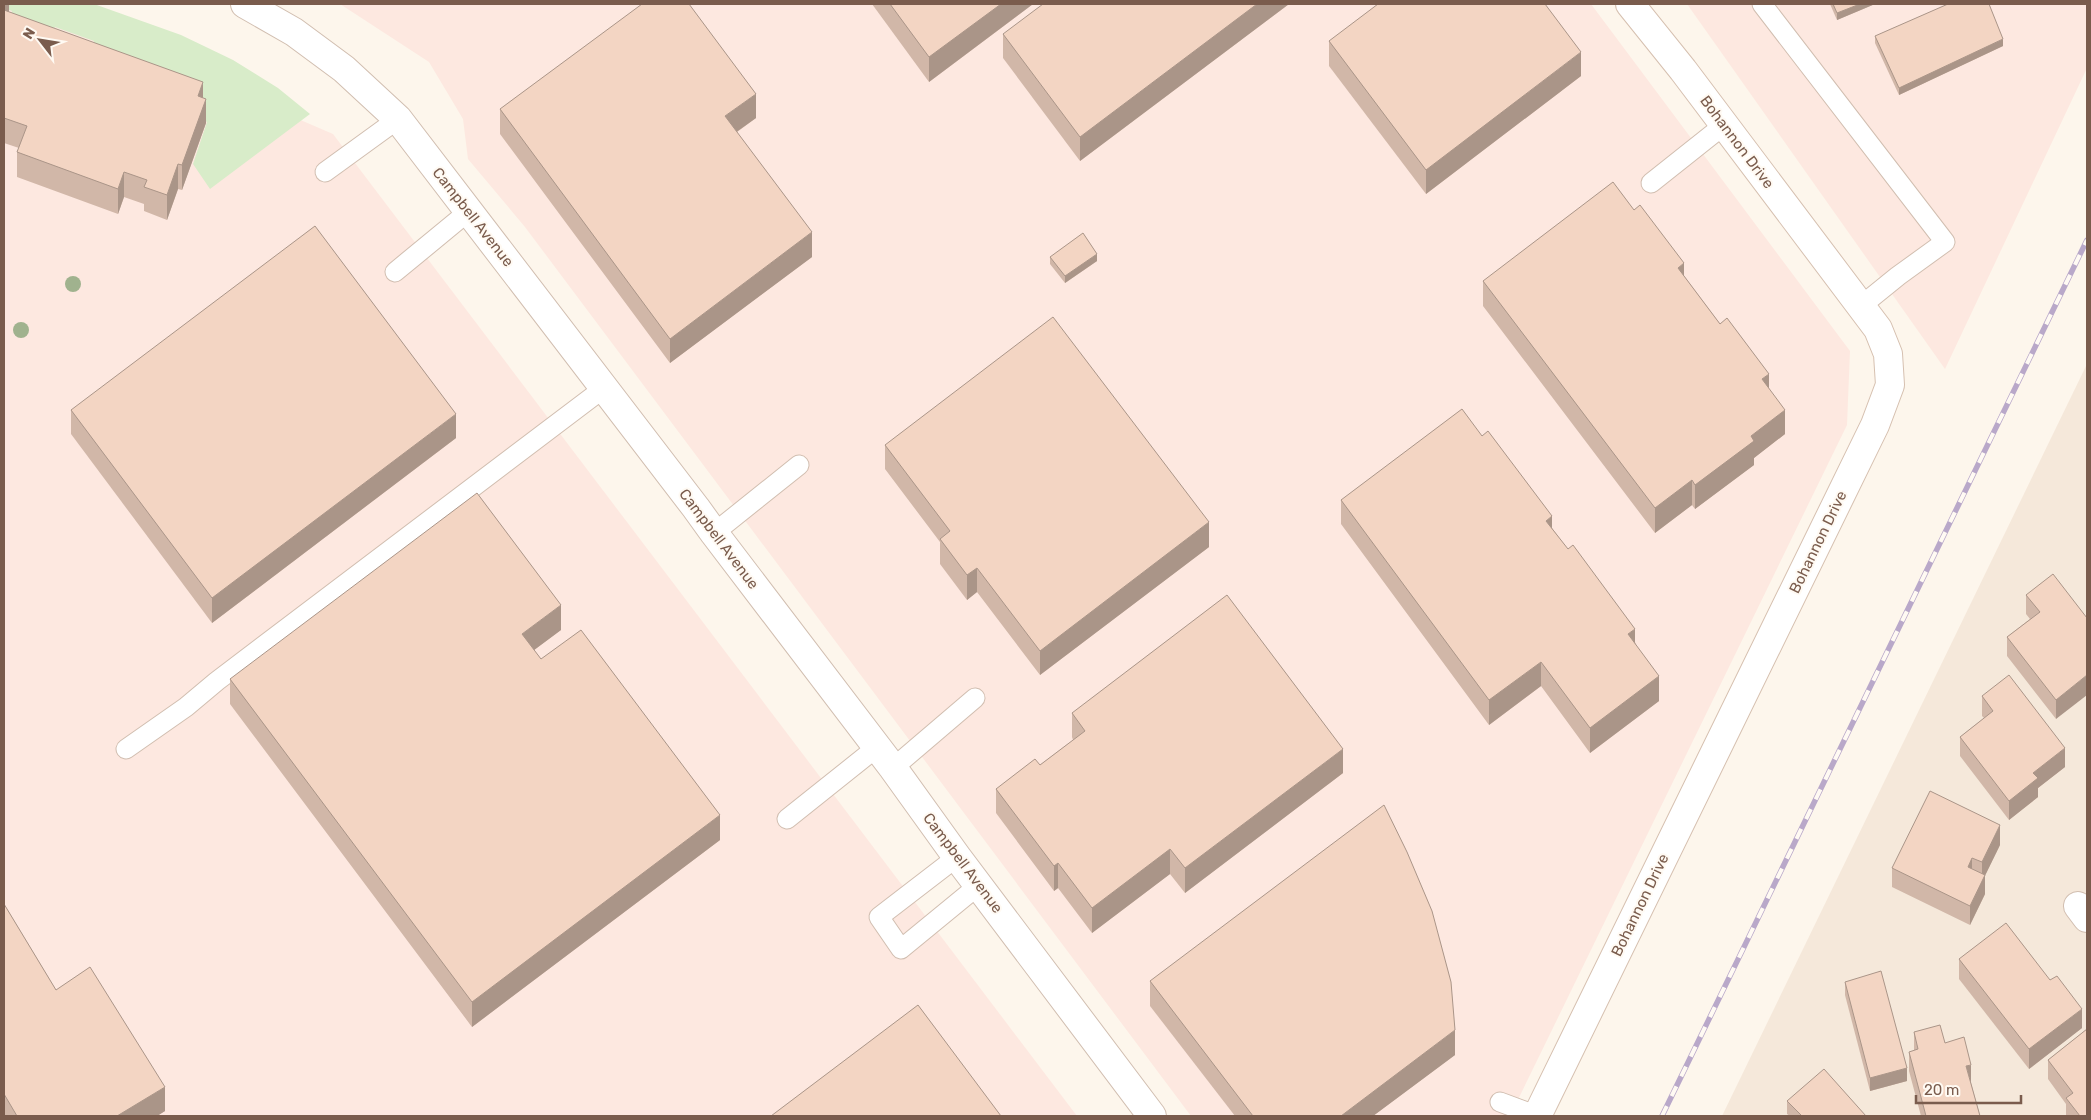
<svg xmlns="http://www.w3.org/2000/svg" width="2091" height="1120" font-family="Rubik,sans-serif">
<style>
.residential{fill:#f5e8da}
.commercial{fill:#fde8e0}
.green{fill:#d8ecc9}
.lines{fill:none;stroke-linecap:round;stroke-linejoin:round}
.lane-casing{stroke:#d1beb0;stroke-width:21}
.street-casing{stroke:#d1beb0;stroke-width:30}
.secondary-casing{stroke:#d6c0b0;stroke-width:30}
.lane{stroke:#fff;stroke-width:19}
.street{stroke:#fff;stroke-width:28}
.secondary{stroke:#fff;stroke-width:28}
.rail-casing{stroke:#b9a8c9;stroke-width:5.5}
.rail{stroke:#fffaf3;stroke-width:4;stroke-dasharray:11;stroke-linecap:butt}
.tree{fill:#a0b28e}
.wall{fill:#d1b7a8}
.shaded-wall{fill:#aa9588}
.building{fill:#f3d5c3;stroke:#aa9588}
.labels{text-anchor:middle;stroke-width:4;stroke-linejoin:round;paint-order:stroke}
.street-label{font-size:15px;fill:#7a5c4d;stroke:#fffaf3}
</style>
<rect width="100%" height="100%" fill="#fdf6ec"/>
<polygon class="residential" points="2087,364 2087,1116 1722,1116"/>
<g class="commercial">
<polygon points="4,4 32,4 333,134 1077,1116 4,1116"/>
<polygon points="340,4 1591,4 1850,351 1847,425 1510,1116 1191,1116 525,227 468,159 463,119 429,62"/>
<polygon points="1687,4 2087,4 2087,68 1945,369"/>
</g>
<polygon class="green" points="4,4 94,4 181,35 233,60 278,88 310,114 210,189 193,164 207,122 86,62 94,41 55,27 47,49 5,33 12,11 4,8"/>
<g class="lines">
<g class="lane-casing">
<g id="lane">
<polyline points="1762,4 1945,242 1898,276 1861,306"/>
<polyline points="325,172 398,119"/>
<polyline points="1651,183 1724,125"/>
<polyline points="395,272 469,211"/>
<polyline points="714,533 799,465"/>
<polyline points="126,749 186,707 217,681 604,388"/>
<polyline points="893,768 975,698"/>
<polyline points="787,819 876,748"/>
<polyline points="957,857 879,917 901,949 979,885"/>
<polyline points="1500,1102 1538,1116"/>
</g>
</g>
<g class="street-casing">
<g id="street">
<polyline points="245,4 294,32 344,69 398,119 696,508 714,533 893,768 957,857 1152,1116"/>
<polyline points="2078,906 2087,918"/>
</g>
</g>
<g class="secondary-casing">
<polyline id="secondary" points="1537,1116 1875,425 1890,385 1888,354 1878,329 1683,70 1630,4"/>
</g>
<use href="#lane" class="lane"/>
<use href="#street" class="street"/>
<use href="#secondary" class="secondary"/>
<g class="rail-casing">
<polyline id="rail" points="1662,1116 2087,240"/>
</g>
<use href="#rail" class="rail"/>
</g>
<g class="tree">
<circle cx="73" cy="284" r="8"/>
<circle cx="21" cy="330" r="8"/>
</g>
<g class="wall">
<polygon points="4,4 9,4 9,12 203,97 206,123 182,190 178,189 167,220 144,211 144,204 124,197 118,214 17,177 17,152 19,148 4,143"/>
<polygon points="872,4 1033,4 929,82"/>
<polygon points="1289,4 1080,161 1003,58 1003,34"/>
<polygon points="1830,4 1875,4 1837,20"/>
<polygon points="1875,36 2003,46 1899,95 1875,43"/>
<polygon points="1329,41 1581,76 1426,194 1329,66"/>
<polygon points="500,109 756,118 737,132 812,257 670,363 500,134"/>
<polygon points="1050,257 1097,261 1065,283 1050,264"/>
<polygon points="1684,276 1769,389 1785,434 1754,458 1754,465 1695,509 1692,505 1655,533 1483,306 1483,281"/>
<polygon points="71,410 456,438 212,623 71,434"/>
<polygon points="885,445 1209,547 1040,675 977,592 967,600 940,564 940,542 885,469"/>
<polygon points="1341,500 1552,528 1635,642 1659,701 1590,753 1541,686 1489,725 1341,524"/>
<polygon points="2026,595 2087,618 2056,719 2007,656 2007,637 2030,619 2026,614"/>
<polygon points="561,630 534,650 541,659 720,840 472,1027 230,704 230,679"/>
<polygon points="1982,696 2065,767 2038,788 2038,797 2009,820 1960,756 1960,737 1984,718 1982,716"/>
<polygon points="1072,713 1343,773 1185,893 1170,874 1092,933 1058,888 1054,891 996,813 996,789 1040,765 1073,740 1072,737"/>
<polygon points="2000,845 1985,875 1985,894 1970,925 1892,887 1892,868"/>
<polygon points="4,904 56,990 165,1111 157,1116 4,1116"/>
<polygon points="1959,959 2082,1028 2029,1069 1959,979"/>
<polygon points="1150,981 1455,1055 1373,1116 1235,1116 1150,1006"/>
<polygon points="1845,982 1907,1081 1870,1091 1845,995"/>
<polygon points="2087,1029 2087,1116 2066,1116 2066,1104 2048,1079 2048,1060"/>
<polygon points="1914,1032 1945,1043 1971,1083 1980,1116 1921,1116 1909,1071 1909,1052 1914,1051"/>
<polygon points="1787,1101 1866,1116 1790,1116 1787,1114"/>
</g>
<g class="shaded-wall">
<polygon points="5,4 9,4 9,17 4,31 4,7"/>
<polygon points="1001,4 1033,4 929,82 929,57"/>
<polygon points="1257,4 1289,4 1080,161 1080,137"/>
<polygon points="1860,4 1875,4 1837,20 1837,13"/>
<polygon points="2003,39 2003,46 1899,95 1899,88"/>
<polygon points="1581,52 1581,76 1426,194 1426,170"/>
<polygon points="203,82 203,107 206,99 206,123 182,190 182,165 198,96"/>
<polygon points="756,94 756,118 725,140 725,116"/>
<polygon points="178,164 178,189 167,220 167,195"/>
<polygon points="124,172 124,197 118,214 118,189"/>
<polygon points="812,232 812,257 670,363 670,339"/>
<polygon points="1097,254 1097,261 1065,283 1065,276"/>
<polygon points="1684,263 1684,287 1678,268"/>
<polygon points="1769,374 1769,398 1762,379"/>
<polygon points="1785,410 1785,434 1754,458 1754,465 1695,509 1695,485 1751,436"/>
<polygon points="456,414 456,438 212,623 212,598"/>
<polygon points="1692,480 1692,505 1655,533 1655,508"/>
<polygon points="1552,516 1552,541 1546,521"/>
<polygon points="1209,522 1209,547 1040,675 1040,651"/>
<polygon points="977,568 977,592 967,600 967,575"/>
<polygon points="561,605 561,630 522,659 522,634"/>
<polygon points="1635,629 1635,653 1628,634"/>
<polygon points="1541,662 1541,686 1489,725 1489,700"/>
<polygon points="2087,675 2087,695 2056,719 2056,700"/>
<polygon points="1659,676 1659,701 1590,753 1590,728"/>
<polygon points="2065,748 2065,767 2038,788 2038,797 2009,820 2009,801 2033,773"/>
<polygon points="1343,749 1343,773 1185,893 1185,868"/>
<polygon points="720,815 720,840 472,1027 472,1002"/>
<polygon points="2000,825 2000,845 1982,882 1982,862"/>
<polygon points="1170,849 1170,874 1092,933 1092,908"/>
<polygon points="1972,858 1972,877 1968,867"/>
<polygon points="1058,863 1058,888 1054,891 1054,866"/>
<polygon points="1985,875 1985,894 1970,925 1970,906"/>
<polygon points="2082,1009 2082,1028 2029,1069 2029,1049"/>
<polygon points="1455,1030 1455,1055 1373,1116 1341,1116"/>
<polygon points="1971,1065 1971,1084 1966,1066"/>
<polygon points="1907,1068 1907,1081 1870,1091 1870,1078"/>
<polygon points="165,1087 165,1111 157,1116 117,1116"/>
</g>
<g class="building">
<polygon points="642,4 689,4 756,94 725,116 812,232 670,339 500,109"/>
<polygon points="890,4 1001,4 929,57"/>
<polygon points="1043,4 1257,4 1080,137 1003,34"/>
<polygon points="1378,4 1545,4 1581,52 1426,170 1329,41"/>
<polygon points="1833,4 1860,4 1837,13"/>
<polygon points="1948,4 1989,4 2003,39 1899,88 1875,36"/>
<polygon points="4,10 203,82 198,96 206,99 182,165 178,164 167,195 144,187 147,180 124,172 118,189 17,152 27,126 4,118"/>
<polygon points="1613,182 1634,210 1640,205 1684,263 1678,268 1720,324 1727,318 1769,374 1762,379 1785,410 1751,436 1754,441 1695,485 1692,480 1655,508 1483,281"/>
<polygon points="315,226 456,414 212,598 71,410"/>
<polygon points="1083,233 1097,254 1065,276 1050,257"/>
<polygon points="1053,317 1209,522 1040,651 977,568 967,575 940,539 950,531 885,445"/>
<polygon points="1462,409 1482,436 1488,431 1552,516 1546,521 1568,549 1573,545 1635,629 1628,634 1659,676 1590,728 1541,662 1489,700 1341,500"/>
<polygon points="477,493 561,605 522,634 541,659 581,630 720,815 472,1002 230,679"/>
<polygon points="2053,574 2087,618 2087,675 2056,700 2007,637 2040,612 2026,595"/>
<polygon points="1227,595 1343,749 1185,868 1170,849 1092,908 1058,863 1054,866 996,789 1035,759 1040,765 1085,731 1072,713"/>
<polygon points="2009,675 2065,748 2033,773 2038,778 2009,801 1960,737 1993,711 1982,696"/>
<polygon points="1930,791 2000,825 1982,862 1972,858 1968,867 1985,875 1970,906 1892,868"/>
<polygon points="1384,805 1407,852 1432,911 1451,982 1455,1030 1341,1116 1253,1116 1150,981"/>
<polygon points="4,904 56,990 90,967 165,1087 117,1116 17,1116 4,1094"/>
<polygon points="2006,923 2050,980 2057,976 2082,1009 2029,1049 1959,959"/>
<polygon points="1881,971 1907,1068 1870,1078 1845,982"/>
<polygon points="918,1005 1001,1116 771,1116"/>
<polygon points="1940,1025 1945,1043 1964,1037 1971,1065 1966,1066 1980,1116 1926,1116 1909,1052 1918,1049 1914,1032"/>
<polygon points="2087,1029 2087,1116 2080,1116 2066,1098 2073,1093 2048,1060"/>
<polygon points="1824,1069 1866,1116 1802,1116 1787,1101"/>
</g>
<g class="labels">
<g class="street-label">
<text transform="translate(1737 142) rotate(53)" y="5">Bohannon Drive</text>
<text transform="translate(473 217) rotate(52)" y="5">Campbell Avenue</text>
<text transform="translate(719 539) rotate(53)" y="5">Campbell Avenue</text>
<text transform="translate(1818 542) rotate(-64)" y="5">Bohannon Drive</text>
<text transform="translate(963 863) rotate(53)" y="5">Campbell Avenue</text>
<text transform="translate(1640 905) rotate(-64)" y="5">Bohannon Drive</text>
</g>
</g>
<rect width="2091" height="1120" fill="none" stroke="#7a5c4d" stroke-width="10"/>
<g transform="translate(40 40) rotate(301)" stroke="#fffaf3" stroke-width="4" paint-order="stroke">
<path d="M0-4L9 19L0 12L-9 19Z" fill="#7a5c4d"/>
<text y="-8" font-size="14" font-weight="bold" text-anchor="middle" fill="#7a5c4d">N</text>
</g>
<path d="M1916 1095v8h105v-8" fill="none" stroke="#7a5c4d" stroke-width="2.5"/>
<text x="1924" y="1095" font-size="15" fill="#7a5c4d" stroke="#fffaf3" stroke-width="4" paint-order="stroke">20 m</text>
</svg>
